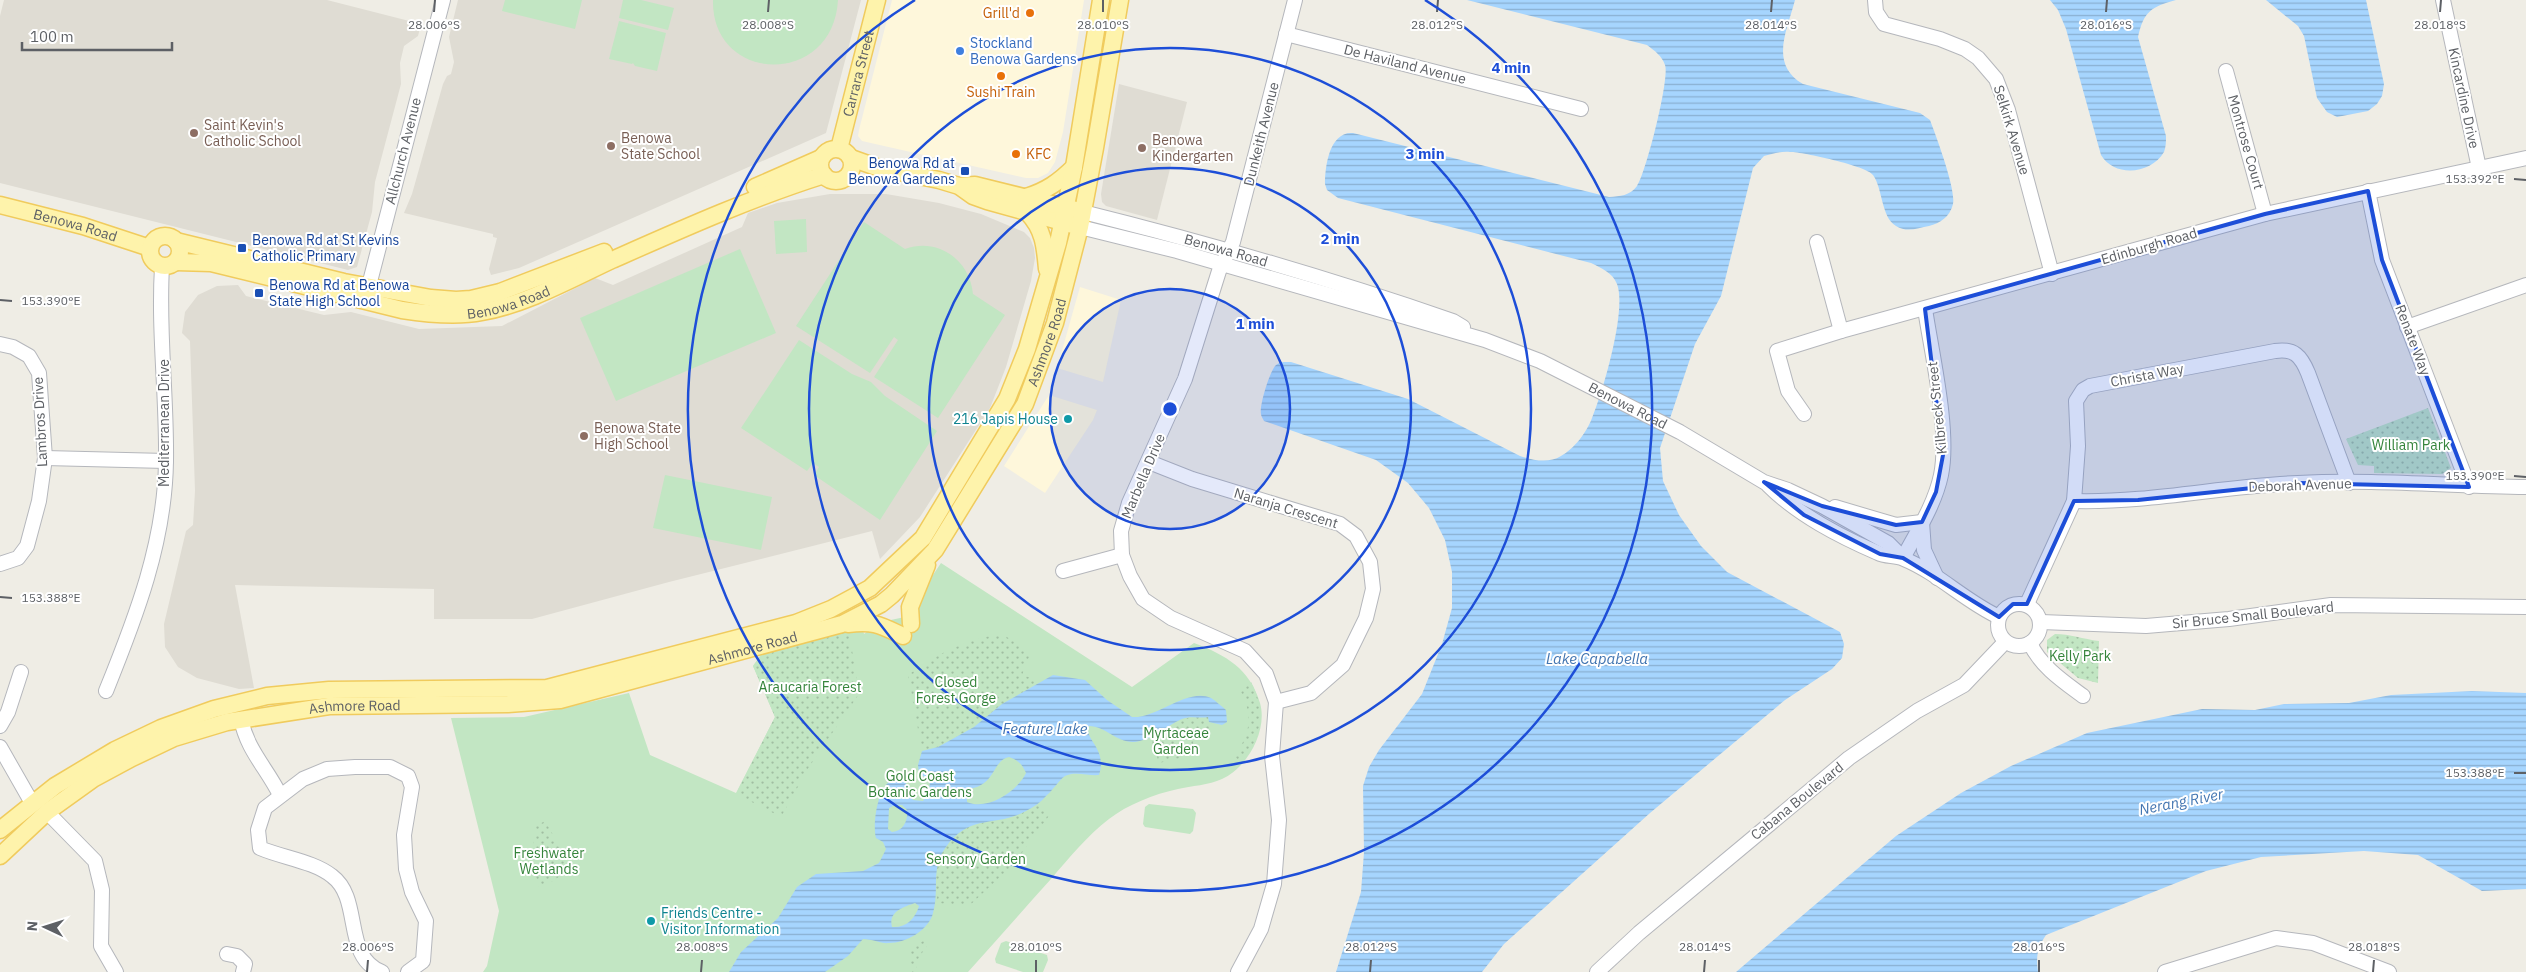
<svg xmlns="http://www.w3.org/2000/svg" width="2526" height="972" font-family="'IBM Plex Sans',sans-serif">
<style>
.commercial{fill:#fef7db}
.education{fill:#dfdcd3}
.green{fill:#c2e6c3}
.park{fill:url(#park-dots)}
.water{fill:url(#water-rules);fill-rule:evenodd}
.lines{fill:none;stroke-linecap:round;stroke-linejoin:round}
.minor-casing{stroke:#b5b7bc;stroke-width:16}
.major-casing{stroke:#f0cb5d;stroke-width:19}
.minor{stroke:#fff;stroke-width:14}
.major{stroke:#fef3ab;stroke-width:16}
.marked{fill:#1d4ed8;fill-opacity:0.2;stroke:#1d4ed8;stroke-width:4;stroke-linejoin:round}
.ticks{fill:none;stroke:#5d6065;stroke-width:2}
.ring{fill:none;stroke:#1d4ed8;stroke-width:2.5}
.food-dot{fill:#e8710a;stroke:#fff;stroke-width:2}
.shop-dot{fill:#3f7fe0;stroke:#fff;stroke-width:2}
.education-dot{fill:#8d6e63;stroke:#fff;stroke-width:2}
.transit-dot{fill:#1a4fb4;stroke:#fff;stroke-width:2}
.culture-dot{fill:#0f9aa8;stroke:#fff;stroke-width:2}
.labels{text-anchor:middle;stroke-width:4;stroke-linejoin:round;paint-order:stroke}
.food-label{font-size:14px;fill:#c56008;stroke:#fff;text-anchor:end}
.shop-label{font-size:14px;fill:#366cbe;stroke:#fff;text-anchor:start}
.street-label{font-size:14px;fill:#5d6065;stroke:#fff}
.education-label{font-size:14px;fill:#785e54;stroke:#fff;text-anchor:start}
.transit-label{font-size:14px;fill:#164399;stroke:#fff;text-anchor:start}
.culture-label{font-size:14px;fill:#0d838f;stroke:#fff;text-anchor:end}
.park-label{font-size:14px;fill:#35843b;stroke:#fff}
.water-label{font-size:15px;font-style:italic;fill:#4275b1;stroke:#fff}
.ticks-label{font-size:12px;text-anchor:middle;fill:#5d6065;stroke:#fff;stroke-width:4;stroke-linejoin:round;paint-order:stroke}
.centre{fill:#1d4ed8;stroke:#fff;stroke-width:2.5}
.ring-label{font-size:15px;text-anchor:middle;font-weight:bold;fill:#1d4ed8;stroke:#fff;stroke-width:4;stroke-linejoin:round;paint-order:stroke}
</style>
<defs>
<pattern id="park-dots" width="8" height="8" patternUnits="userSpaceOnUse" patternTransform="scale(1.25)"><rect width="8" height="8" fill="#c2e6c3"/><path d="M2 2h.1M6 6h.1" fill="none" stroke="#a1bea2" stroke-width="1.8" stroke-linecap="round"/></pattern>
<pattern id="water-rules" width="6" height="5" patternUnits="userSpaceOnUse" patternTransform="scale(1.25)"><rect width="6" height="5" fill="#a6d5fe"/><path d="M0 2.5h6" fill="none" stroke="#8ab0d1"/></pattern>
</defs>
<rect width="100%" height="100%" fill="#efede5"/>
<g class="commercial">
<polygon points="892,0 1084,0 1063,132 1055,162 1048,173 1038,178 1026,178 862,141 858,136 859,130"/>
<polygon points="1080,287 1121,300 1103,382 1057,368"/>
<polygon points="1049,395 1097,410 1093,420 1045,493 1004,466"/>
</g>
<g class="education">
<polygon points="4,0 327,0 421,24 418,36 404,46 400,63 401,84 375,182 372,212 357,267 348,270 0,183 0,16"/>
<polygon points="458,0 861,0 826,133 519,268 491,275 489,269 497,238 493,237 493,234 404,213 412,194 443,84 447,76 451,74 454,62 449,37"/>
<polygon points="1119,84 1187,102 1157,220 1106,206 1102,202 1101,194"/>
<polygon points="830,194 886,194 939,203 981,214 1024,232 1030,238 1034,248 1035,258 1031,281 1006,367 990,408 920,517 880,559 872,531 669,582 532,619 434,619 434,589 235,585 254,688 239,689 197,678 178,667 165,647 164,624 186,531 193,525 195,491 190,341 182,333 185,312 198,295 217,286 238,285 246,296 324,315 351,312 419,329 502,326 595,278 613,285 742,227 748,213 777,203"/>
</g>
<g class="green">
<polygon points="505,0 582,0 575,29 502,11"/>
<polygon points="623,0 641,0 674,8 668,30 619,18"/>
<path d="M 713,0 L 838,0 C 833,88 711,84 713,0 Z"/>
<polygon points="619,21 666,33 657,71 635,66 633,63 632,64 609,59"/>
<polygon points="806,219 807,252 776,254 774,221"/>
<path d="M 864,222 L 905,249 C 938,237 970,260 973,294 L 1005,315 L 938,418 L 874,377 L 898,340 L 894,337 L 870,373 L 796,326 Z"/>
<polygon points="740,249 776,333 616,401 580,318"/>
<polygon points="799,340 852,374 871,382 885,396 937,431 880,520 814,475 819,467 813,463 807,471 741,428"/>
<polygon points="665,475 772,497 761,550 653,528"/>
<path d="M 941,563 L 1132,687 L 1194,643 C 1226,655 1250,669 1260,703 C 1268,731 1247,768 1222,779 C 1209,785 1191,786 1178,789 C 1154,794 1127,805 1109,819 C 1087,836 1069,858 1051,879 C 1023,910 996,941 968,972 L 483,972 L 487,966 L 499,911 L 451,718 L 524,717 L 629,693 L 650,755 L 736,793 L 775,717 L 753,666 L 763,652 L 862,627 L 864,634 L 881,622 L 905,617 Z"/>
<polygon points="1149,804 1193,809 1196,813 1193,831 1190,834 1145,827 1143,824 1145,807"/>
<polygon points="1006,941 1047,955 1048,960 1043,972 1023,972 996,963 995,959 1001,943"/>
</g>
<g class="park">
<polygon points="2428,408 2451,468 2442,474 2374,473 2374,466 2358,465 2346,439"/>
<polygon points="849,631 859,694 809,767 781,817 736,794 775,717 753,666 763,652"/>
<path d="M 1002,634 L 1031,652 L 1022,675 L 1041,681 L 1033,688 L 1002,704 L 974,727 L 938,747 L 922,751 L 908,675 C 937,654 966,639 1002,634 Z"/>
<path d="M 2055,634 C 2070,634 2083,639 2099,641 L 2098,683 L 2078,678 L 2047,652 L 2047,640 Z"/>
<path d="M 1251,682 C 1267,712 1261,738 1241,764 L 1234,755 C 1251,736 1253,714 1241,692 Z"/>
<polygon points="1198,716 1209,717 1209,722 1213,725 1193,742 1196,754 1159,763 1151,738 1182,719"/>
<path d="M 1039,803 L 1051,813 L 1013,865 L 969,906 L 938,903 C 931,871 940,836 974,824 C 984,821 991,822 1001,821 C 1014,819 1027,810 1039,803 Z"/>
<path d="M 545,821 L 572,868 C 560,875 552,884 539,887 C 532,867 532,847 536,826 Z"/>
<polygon points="926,939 930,942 919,957 915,972 912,972 909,950"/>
</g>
<g class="water">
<path d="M 1467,0 L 1795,0 C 1787,31 1769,64 1803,84 L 1920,113 L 1930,120 C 1936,136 1956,189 1953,204 C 1950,217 1940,223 1929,226 C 1918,228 1907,233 1896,226 C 1881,217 1883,189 1873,175 C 1867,166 1803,152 1790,152 C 1781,151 1772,154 1764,156 L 1753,168 L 1721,296 L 1695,344 L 1660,448 L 1663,481 L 1679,515 L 1701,546 L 1727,572 L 1840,632 L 1844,644 L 1842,658 L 1832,669 L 1785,700 L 1650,813 L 1504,944 L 1482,972 L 1336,972 L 1361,892 L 1364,852 L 1363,786 L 1369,767 L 1379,750 L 1422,694 L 1442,644 L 1452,608 L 1452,572 L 1445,540 L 1429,508 L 1408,483 L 1376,460 L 1264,421 C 1263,419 1261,416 1261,414 C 1259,406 1270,370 1276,365 C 1281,361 1286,362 1291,362 L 1408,399 L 1520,456 C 1533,460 1548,464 1561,456 C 1574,449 1587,432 1592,418 C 1603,391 1627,310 1617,284 C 1612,272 1601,268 1591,263 L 1338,198 L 1327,190 L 1325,184 C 1325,165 1330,131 1353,133 L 1609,197 C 1620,196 1630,196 1637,186 C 1646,173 1670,78 1665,65 C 1662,56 1655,51 1647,45 Z"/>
<path d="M 2050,0 L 2176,0 C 2151,7 2144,11 2138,37 L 2166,136 C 2166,141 2166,147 2164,152 C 2151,174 2115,178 2101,155 L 2066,29 L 2058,10 Z"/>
<polygon points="2266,0 2366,0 2384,84 2382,96 2377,104 2368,111 2337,117 2327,112 2317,98 2304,36 2298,26"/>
<path d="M 1053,675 L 1085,680 L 1107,700 L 1132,717 C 1156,719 1188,687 1211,698 C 1216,701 1221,706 1226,710 L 1227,722 L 1222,725 L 1209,722 L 1208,717 C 1200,719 1191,715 1182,719 C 1165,726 1152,741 1133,742 C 1116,742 1105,726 1089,726 C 1083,739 1108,748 1099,775 C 1088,776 1075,771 1065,776 C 1059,780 1053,790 1047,795 C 1041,802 1034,807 1026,811 C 995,828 970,813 946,847 C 930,868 940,890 933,913 C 929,930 906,943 889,943 C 881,944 873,939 863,939 L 848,956 L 825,972 L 729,972 L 741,952 L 778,918 L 797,887 L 816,874 L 863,871 L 879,863 L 886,849 L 883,842 L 876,838 C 872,824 878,782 895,779 C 898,778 903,780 905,782 C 909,787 910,794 913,800 L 923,801 L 929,793 L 930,781 L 919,773 L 918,765 L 922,751 L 938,747 L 974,727 L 1002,704 ZM 1009,757 C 1018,760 1022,764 1026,773 C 1017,792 987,811 967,802 L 967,789 C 996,787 992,760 1009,757 ZM 895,805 L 902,805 L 907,810 C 908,820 904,831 892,832 L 888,829 L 889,808 ZM 915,903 L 919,906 C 915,919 906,928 892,927 C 888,912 903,907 915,903 Z"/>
<path d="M 2472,691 L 2526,693 L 2526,889 L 2482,891 L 2418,855 L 2364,851 L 2261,857 L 2206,871 L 2046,935 C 2037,948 2036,957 2038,972 L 1736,972 L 1896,836 L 1961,793 L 2011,766 L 2087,733 L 2202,709 L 2255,710 L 2284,704 L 2349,703 L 2391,695 Z"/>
</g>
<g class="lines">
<g class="minor-casing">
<g id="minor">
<polyline points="1875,0 1876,12 1884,24 1940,39 1965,49 1978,58 1996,79 2008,110 2052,274"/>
<polyline points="2443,0 2479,168"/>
<polyline points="1286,34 1581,109"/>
<polyline points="2226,71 2265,214"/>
<polyline points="2368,191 2382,260 2469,487"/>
<path id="s1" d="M 1083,212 C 1208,243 1331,279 1453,321 L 1463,327"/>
<path id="s2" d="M 1080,227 L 1177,251 L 1485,340 L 1540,361 L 1680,432 L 1764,482 L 1788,490 L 1822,506 L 1888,543 L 1903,558"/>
<polyline points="1817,242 1841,331"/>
<polyline points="366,297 443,0"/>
<polyline points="2407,327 2526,285"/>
<polyline points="0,344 13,347 29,356 39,373 45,458 39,501 27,546 18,558 0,564"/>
<polyline points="1804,414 1788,391 1777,351 1841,331 2265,214 2526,158"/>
<polyline points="45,458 166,461"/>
<polyline points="1149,462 1192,479 1340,524 1356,536 1370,562 1373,589 1366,618 1343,665 1311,693 1276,702"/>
<path d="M 1768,485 C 1798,515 1839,536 1878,553 C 1886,557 1896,555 1904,559 C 1938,573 1966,602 1999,617"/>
<path d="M 2074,501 C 2150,503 2223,486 2298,483 C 2373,479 2450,486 2526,487"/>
<polyline points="1835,507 1896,525 1922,522 1924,550 1937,578"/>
<path d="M 1903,558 C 1917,532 1935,504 1941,475 C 1950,432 1932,355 1925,309"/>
<polyline points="1063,571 1122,555"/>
<circle cx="2019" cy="625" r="21"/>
<path d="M 2027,604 L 2074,501 L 2078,446 L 2076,401 L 2083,390 L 2090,386 L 2275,351 C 2294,348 2301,356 2308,373 L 2349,483"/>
<polyline points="2041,622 2146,626 2229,619 2331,605 2526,607"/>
<path d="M 2030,643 C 2040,666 2064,682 2083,696"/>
<path d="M 106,691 C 136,617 165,542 166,461 C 167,396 158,331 162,267"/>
<path d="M 241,719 C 247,750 266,767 280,795"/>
<polyline points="0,726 8,712 21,672"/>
<polyline points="0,747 32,803"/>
<polyline points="47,812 95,861 102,890 101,946 116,972"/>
<polyline points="227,954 237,956 245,964 243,972"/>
<path d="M 382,972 C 342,957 363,899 332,876 C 313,861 283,858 260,848 L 258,830 L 265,808 L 303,779 L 327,769 L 355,767 L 390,767 L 408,776 L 412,787 L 404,835 L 406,869 L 412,892 L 426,921 L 423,961 L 408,972"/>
<polyline points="1238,972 1261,929 1274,884 1279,820 1272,756 1276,702 1266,674 1245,651 1171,618 1143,599 1130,576 1122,555 1121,531 1129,503 1185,379 1219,271 1233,242 1295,0"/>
<polyline points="1597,972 1639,933 1849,758 1917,711 1964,685 2005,642"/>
<polyline points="2165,972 2276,938 2313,943 2389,972"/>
</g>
</g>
<g class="major-casing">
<g id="major">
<circle cx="836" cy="165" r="16"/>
<path id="s3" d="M 839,149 L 877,0"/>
<polyline points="851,158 879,168 939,180 959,186 973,196 987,201 1073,225"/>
<polyline points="959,186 975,185 1076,210"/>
<polyline points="755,187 821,158"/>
<path d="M 1026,197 C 1046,191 1059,182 1074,167"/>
<path id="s4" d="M 0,205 L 83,226 L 150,248"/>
<path d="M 1028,213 C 1044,230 1045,247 1047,269"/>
<circle cx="165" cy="251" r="15"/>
<polyline points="176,241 344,282 431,298 456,300 471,299 500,292 604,252"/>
<path id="s5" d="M 176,262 L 211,263 L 402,310 C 428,314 456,317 482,312 C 527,304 571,279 612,260 C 682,229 751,198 824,175"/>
<path d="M 848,624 C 875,621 880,625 903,636"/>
<polyline points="911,624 910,607 927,565"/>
<polyline points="0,830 55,786 115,750 161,728 214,709 267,696 329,690 547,688 796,623 831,609 870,588 923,538 1007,399 1027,349 1058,243 1074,167 1101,0"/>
<path id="s6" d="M 0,856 L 47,812 L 93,779 L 132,758 L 174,738 L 227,722 L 329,706 L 508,704 L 560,700 L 842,624 L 881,604 L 892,595 L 935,550 L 1025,404 L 1055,323 L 1080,227 L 1095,148 L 1120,0"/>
</g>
</g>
<use href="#minor" class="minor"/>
<use href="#major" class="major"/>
</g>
<path class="marked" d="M 2368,191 L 2382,260 L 2469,487 L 2299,483 L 2138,500 L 2074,501 L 2027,604 L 2013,604 L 1999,617 L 1903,558 L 1880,554 L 1804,515 L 1764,482 L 1822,506 L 1896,525 L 1922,522 L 1936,492 L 1943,455 L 1925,309 L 2265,214 Z"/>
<path class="ticks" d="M 434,12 L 435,0M 768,12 L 769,0M 1103,12 L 1103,0M 1437,12 L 1438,0M 1771,12 L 1772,0M 2106,12 L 2107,0M 2440,12 L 2441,0M 2514,179 L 2526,180M 0,300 L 12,301M 2514,476 L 2526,477M 0,597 L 12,598M 2514,773 L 2526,773M 367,972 L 368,960M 701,972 L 702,960M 1036,972 L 1036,960M 1370,972 L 1371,960M 1704,972 L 1705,960M 2039,972 L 2039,960M 2373,972 L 2374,960"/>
<circle cx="1170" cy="409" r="120" fill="#1d4ed8" fill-opacity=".12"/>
<g class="ring">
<circle cx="1170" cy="409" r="120"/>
<circle cx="1170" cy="409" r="241"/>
<circle cx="1170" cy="409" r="361"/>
<path d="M1425 0A482 482 0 1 1 915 0"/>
</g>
<g class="food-dot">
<circle cx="1030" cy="13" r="5"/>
<circle cx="1001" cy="76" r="5"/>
<circle cx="1016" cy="154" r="5"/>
</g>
<circle class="shop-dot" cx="960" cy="51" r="5"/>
<g class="education-dot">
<circle cx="194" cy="133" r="5"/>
<circle cx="611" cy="146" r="5"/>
<circle cx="1142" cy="148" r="5"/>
<circle cx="584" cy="436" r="5"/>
</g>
<g class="transit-dot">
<rect x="960" y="166" width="10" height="10" rx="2.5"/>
<rect x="237" y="243" width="10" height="10" rx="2.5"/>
<rect x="254" y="288" width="10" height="10" rx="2.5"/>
</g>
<g class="culture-dot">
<circle cx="1068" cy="419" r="5"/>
<circle cx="651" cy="921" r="5"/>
</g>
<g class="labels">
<g class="food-label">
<text x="1020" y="18">Grill'd</text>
<text x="1001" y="97" text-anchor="middle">Sushi Train</text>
<text x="1026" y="159" text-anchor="start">KFC</text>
</g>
<g class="shop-label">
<text x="970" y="48">Stockland<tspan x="970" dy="16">Benowa Gardens</tspan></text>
</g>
<g class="street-label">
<text transform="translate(1405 64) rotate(14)" y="5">De Haviland Avenue</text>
<text dy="5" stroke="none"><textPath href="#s3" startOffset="78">Carrara Street</textPath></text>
<text transform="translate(2464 98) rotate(78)" y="5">Kincardine Drive</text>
<text transform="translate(2012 130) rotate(73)" y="5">Selkirk Avenue</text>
<text transform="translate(1261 134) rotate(-76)" y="5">Dunkeith Avenue</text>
<text transform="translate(2246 142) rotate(74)" y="5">Montrose Court</text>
<text transform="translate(403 151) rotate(-76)" y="5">Allchurch Avenue</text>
<text dy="5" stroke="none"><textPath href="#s4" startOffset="78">Benowa Road</textPath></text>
<text transform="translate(2149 246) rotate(-16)" y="5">Edinburgh Road</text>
<text dy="5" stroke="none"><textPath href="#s1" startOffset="148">Benowa Road</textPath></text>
<text dy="5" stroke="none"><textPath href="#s5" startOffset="340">Benowa Road</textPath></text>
<text transform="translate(2413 340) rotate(69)" y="5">Renate Way</text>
<text dy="5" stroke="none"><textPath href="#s6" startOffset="1251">Ashmore Road</textPath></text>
<text transform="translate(2147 375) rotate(-11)" y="5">Christa Way</text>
<text dy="5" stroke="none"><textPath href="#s2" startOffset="578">Benowa Road</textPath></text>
<text transform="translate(1937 408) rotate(-96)" y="5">Kilbreck Street</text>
<text transform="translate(40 422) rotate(-93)" y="5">Lambros Drive</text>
<text transform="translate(164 423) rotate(-90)" y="5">Mediterranean Drive</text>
<text transform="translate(1143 476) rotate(-67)" y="5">Marbella Drive</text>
<text transform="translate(2300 485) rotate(-2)" y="5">Deborah Avenue</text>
<text transform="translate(1286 508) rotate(17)" y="5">Naranja Crescent</text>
<text transform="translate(2253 615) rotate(-6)" y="5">Sir Bruce Small Boulevard</text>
<text dy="5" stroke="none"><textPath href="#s6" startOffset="801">Ashmore Road</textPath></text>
<text dy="5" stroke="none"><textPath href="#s6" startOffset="396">Ashmore Road</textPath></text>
<text transform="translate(1797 801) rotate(-39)" y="5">Cabana Boulevard</text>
</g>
<g class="education-label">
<text x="204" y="130">Saint Kevin's<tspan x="204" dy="16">Catholic School</tspan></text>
<text x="621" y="143">Benowa<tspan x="621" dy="16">State School</tspan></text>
<text x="1152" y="145">Benowa<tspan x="1152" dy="16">Kindergarten</tspan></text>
<text x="594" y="433">Benowa State<tspan x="594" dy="16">High School</tspan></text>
</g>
<g class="transit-label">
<text x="955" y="168" text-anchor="end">Benowa Rd at<tspan x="955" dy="16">Benowa Gardens</tspan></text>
<text x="252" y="245">Benowa Rd at St Kevins<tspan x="252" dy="16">Catholic Primary</tspan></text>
<text x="269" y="290">Benowa Rd at Benowa<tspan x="269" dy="16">State High School</tspan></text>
</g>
<g class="culture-label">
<text x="1058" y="424">216 Japis House</text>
<text x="661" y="918" text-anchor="start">Friends Centre -<tspan x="661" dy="16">Visitor Information</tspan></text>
</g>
<g class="park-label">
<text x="2411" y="450">William Park</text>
<text x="2080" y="661">Kelly Park</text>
<text x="956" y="687">Closed<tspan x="956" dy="16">Forest Gorge</tspan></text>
<text x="810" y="692">Araucaria Forest</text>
<text x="1176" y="738">Myrtaceae<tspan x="1176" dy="16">Garden</tspan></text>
<text x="920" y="781">Gold Coast<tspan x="920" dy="16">Botanic Gardens</tspan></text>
<text x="549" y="858">Freshwater<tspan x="549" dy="16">Wetlands</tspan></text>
<text x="976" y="864">Sensory Garden</text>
</g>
<g class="water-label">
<text x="1597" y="664">Lake Capabella</text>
<text x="1045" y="734">Feature Lake</text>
<text transform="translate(2181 802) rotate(-11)" y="5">Nerang River</text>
</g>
</g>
<g class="ticks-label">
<text x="434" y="29">28.006°S</text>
<text x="768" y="29">28.008°S</text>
<text x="1103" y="29">28.010°S</text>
<text x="1437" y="29">28.012°S</text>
<text x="1771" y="29">28.014°S</text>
<text x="2106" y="29">28.016°S</text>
<text x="2440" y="29">28.018°S</text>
<text x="2475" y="183">153.392°E</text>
<text x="51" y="305">153.390°E</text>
<text x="2475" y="480">153.390°E</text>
<text x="51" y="602">153.388°E</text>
<text x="2475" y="777">153.388°E</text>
<text x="368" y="951">28.006°S</text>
<text x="702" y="951">28.008°S</text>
<text x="1036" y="951">28.010°S</text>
<text x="1371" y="951">28.012°S</text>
<text x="1705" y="951">28.014°S</text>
<text x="2039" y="951">28.016°S</text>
<text x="2374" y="951">28.018°S</text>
</g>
<circle cx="1170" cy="409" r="8" class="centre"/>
<g class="ring-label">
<text x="1511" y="73">4 min</text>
<text x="1425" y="159">3 min</text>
<text x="1340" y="244">2 min</text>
<text x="1255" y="329">1 min</text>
</g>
<g transform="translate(45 927) rotate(274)" stroke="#ffffff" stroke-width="4" paint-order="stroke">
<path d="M0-4L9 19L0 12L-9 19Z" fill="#5d6065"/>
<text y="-8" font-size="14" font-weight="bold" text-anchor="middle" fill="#5d6065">N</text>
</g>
<path d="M22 42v8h150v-8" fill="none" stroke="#5d6065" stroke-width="2.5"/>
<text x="30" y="42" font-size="15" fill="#5d6065" stroke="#ffffff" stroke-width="4" paint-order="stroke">100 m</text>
</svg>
